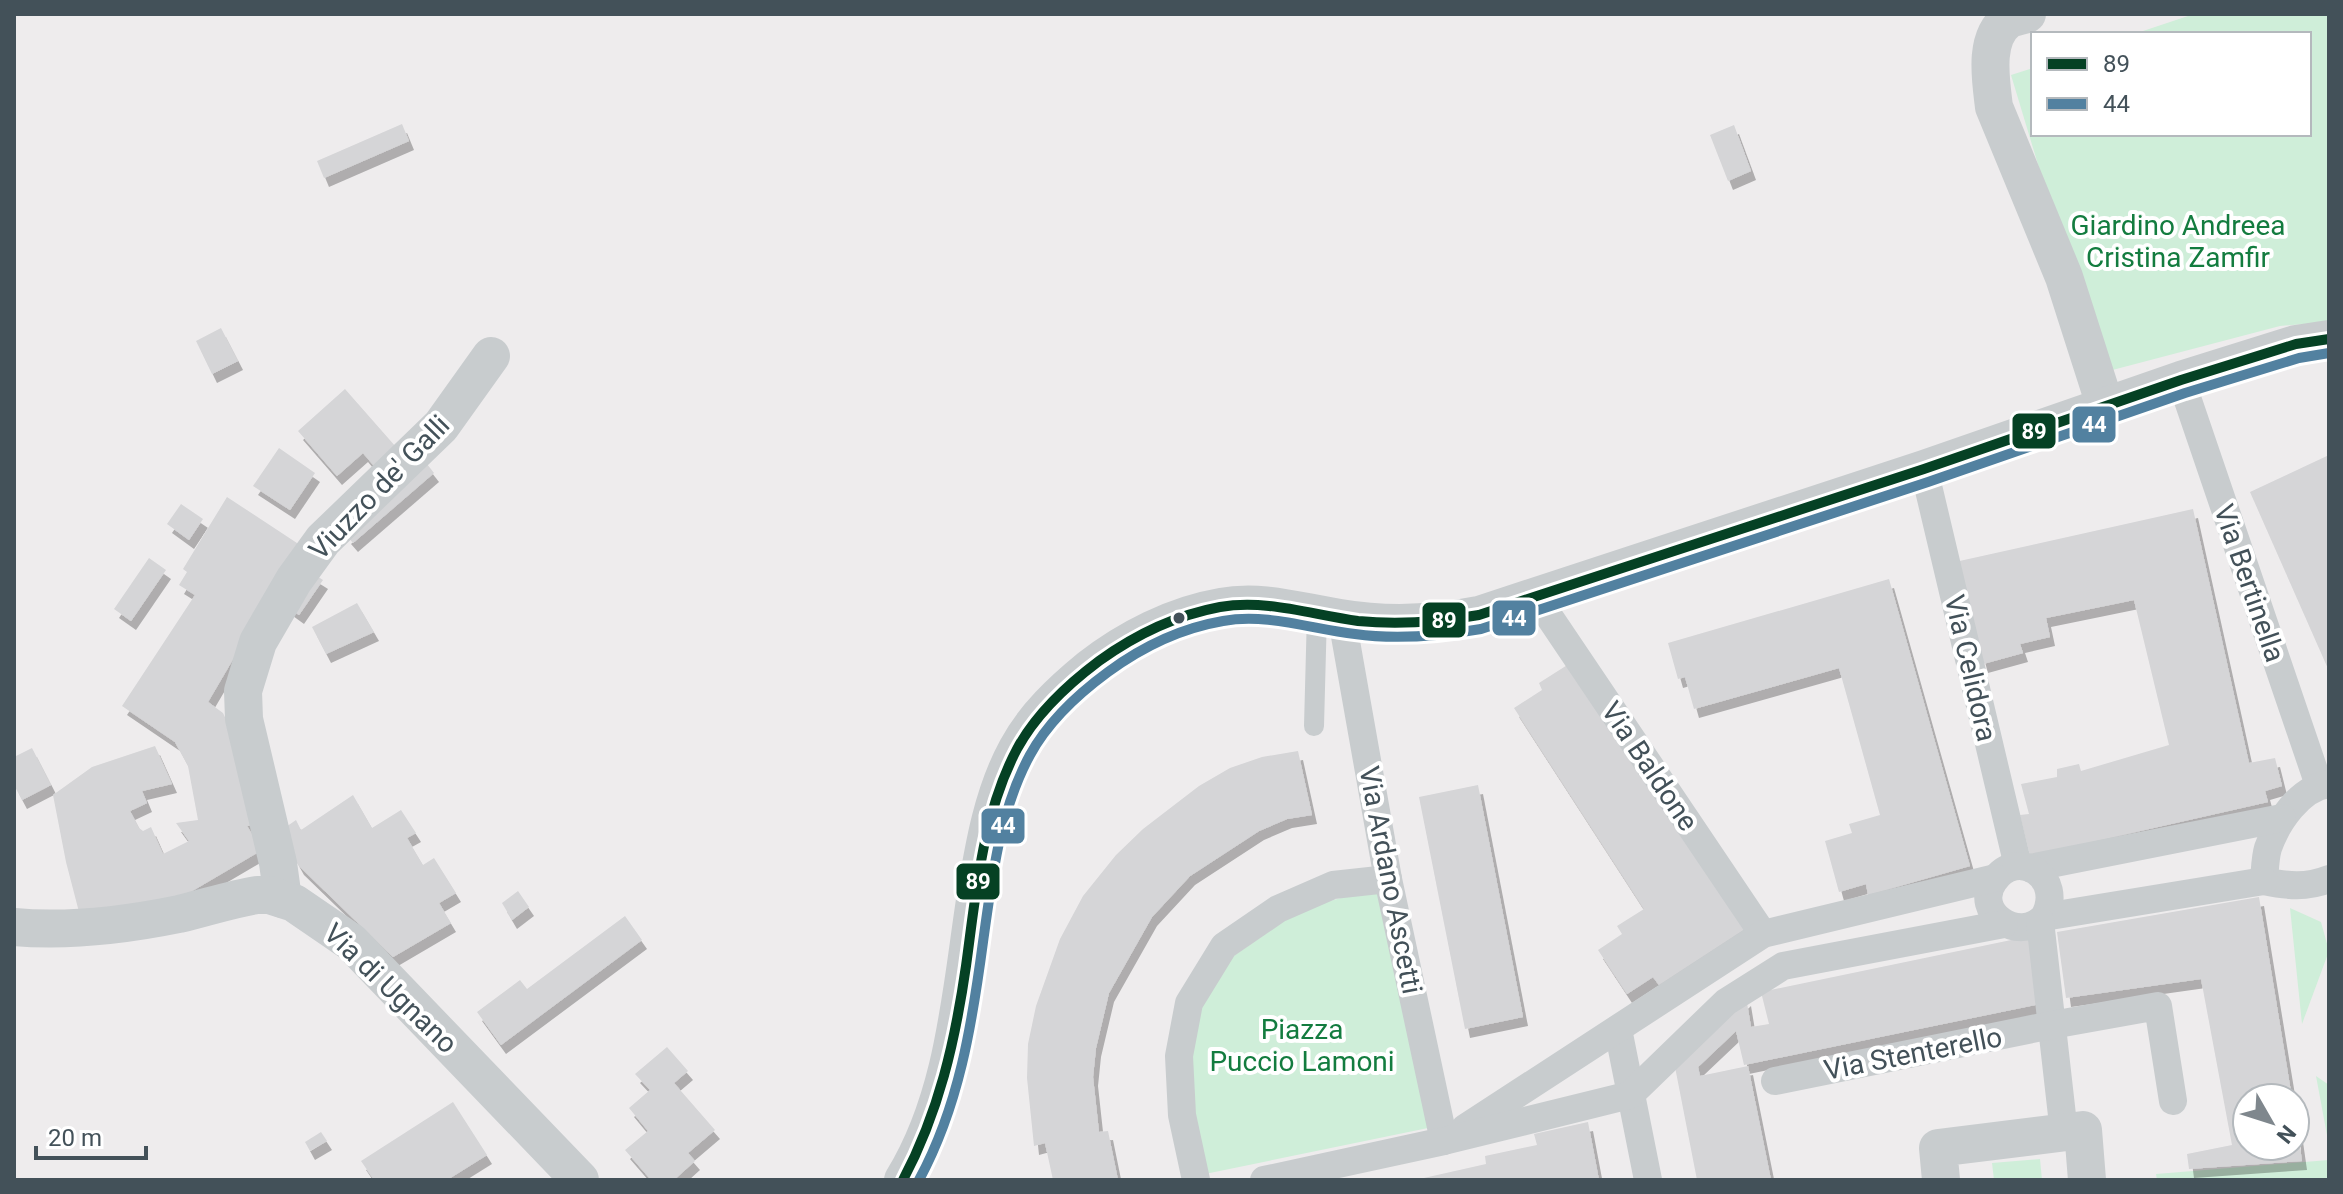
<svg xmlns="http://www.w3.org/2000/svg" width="2343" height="1194" font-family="Roboto,sans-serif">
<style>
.green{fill:#cfeed9}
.building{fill:#d5d5d7;filter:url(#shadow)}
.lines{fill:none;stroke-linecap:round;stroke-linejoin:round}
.service{stroke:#c8ccce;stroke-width:20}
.pedestrian{stroke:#c8ccce;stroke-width:28}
.minor{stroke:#c8ccce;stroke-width:38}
.bus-1-casing{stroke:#fff;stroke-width:16}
.bus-2-casing{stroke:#fff;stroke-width:16}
.bus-1{stroke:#054124;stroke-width:10}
.bus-2{stroke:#5281a0;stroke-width:10}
.bus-dot{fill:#435159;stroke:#fff;stroke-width:3}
.labels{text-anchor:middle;stroke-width:8;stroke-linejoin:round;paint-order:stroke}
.park-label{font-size:28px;fill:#137c3f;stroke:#fff}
.street-label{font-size:28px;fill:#435159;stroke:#fff}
.line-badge{stroke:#fff;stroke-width:3}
.badge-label{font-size:22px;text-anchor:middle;font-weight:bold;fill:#fff}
</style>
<defs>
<filter id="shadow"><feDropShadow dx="5" dy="9" stdDeviation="0" flood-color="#0004"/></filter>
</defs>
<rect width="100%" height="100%" fill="#eeeced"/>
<g class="green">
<polygon points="2194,14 2329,14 2329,322 2280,326 2101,373 2011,75 2033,68 2033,134 2309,134 2309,34 2134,34"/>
<polygon points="1377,888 1428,1128 1205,1174 1193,1112 1192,1046 1200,1007 1225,962 1301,909"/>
<polygon points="2290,908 2321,922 2329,951 2302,1024"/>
<polygon points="2316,1076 2329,1085 2329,1135 2327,1135"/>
<polygon points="2040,1159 2042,1180 1994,1180 1992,1163"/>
<polygon points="2329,1160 2329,1180 2157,1180 2156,1174"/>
</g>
<g class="building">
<polygon points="402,124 409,141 324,178 317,161"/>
<polygon points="1734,125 1751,171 1728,181 1710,135"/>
<polygon points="221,328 238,361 212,374 196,341"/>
<polygon points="345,389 396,447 374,466 363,453 337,476 298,431"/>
<polygon points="279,448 315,473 290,510 253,486"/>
<polygon points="2329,455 2329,671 2250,492"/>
<polygon points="427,464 434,473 353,543 346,535"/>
<polygon points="227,497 300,545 208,702 223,713 239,747 256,825 247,826 262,850 182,897 79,912 66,862 53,795 92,767 155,746 172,784 142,791 147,803 130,811 139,828 143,831 151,827 163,854 189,841 176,823 198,820 188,766 175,742 122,706 195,595 179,585 187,572 183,569"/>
<polygon points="181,504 203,519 189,540 167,524"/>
<polygon points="2193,509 2249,763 2275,758 2282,786 2265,791 2268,802 2030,856 2020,815 2029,814 2021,784 2057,777 2057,769 2079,764 2081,771 2169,745 2134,600 2046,618 2050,637 2020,644 2023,653 1983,664 1955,562"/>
<polygon points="149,558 166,570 131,621 114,609"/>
<polygon points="312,573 323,580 299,615 288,607"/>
<polygon points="1889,579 1970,866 1868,895 1866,884 1839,892 1825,841 1852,833 1849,824 1880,815 1839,668 1694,709 1685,677 1678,679 1668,643"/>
<polygon points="357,603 374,632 326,654 312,627"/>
<polygon points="1572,662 1745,929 1659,985 1653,977 1627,994 1598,950 1622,934 1617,926 1644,909 1514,708 1542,690 1539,683"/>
<polygon points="32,748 51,785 22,800 14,785 14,757"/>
<polygon points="1298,751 1312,815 1287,819 1259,831 1190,876 1152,917 1109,993 1096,1048 1093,1077 1099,1132 1108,1131 1118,1180 1053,1180 1045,1143 1034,1146 1027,1078 1028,1044 1036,1006 1060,939 1083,896 1116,855 1143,829 1199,786 1230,768 1262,757"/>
<polygon points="1478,785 1523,1017 1465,1029 1419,797"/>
<polygon points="353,795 372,828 401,810 416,833 407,838 423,865 434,858 456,893 439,903 451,923 393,957 299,866 286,843 283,829 296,820 301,830"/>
<polygon points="518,891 529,907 512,920 502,903"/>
<polygon points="2259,897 2292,1098 2247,1098 2247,1146 2295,1146 2297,1126 2302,1161 2189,1169 2187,1154 2232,1145 2201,979 2066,998 2057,932"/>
<polygon points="625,916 642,940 501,1045 477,1012 520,980 527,989"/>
<polygon points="2035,935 2040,1004 1744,1065 1736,1031 1698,1067 1700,1076 1748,1066 1771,1180 1697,1180 1675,1067 1746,997 1751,1027 1769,1024 1761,992"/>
<polygon points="667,1047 688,1071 674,1083 715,1130 688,1153 695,1161 674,1180 651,1180 625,1150 648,1131 629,1108 650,1090 635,1074"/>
<polygon points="453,1102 487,1155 447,1180 374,1180 361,1161"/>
<polygon points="1588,1122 1599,1180 1415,1180 1486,1164 1485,1156 1537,1145 1534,1134"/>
<polygon points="321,1132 327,1141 310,1151 305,1142"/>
</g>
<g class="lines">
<polyline class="service" points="1314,726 1317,613"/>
<g class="pedestrian">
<polyline points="2181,380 2319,785"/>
<polyline points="1924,469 2018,866"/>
<polyline points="1536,597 1763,934"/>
<polyline points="1342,619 1388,879 1444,1141"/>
<path d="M 2329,784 C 2300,788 2277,822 2268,848 C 2265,858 2265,870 2264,881 C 2288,886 2306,888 2329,879"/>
<polyline points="2030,868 2282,818"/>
<path d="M 2044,917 C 2066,878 2017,846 1994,881 C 1972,912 2019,944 2044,917 L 2264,881"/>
<polyline points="2040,921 2064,1133"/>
<polyline points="1618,1029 1648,1180"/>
<polyline points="1775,1081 2052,1025 2158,1006 2173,1101"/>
<polyline points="1465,1128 1763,934 1995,878"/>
<polyline points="1196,1180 1182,1115 1179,1056 1189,1003 1224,946 1278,909 1333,885 1388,879"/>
<polyline points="1264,1180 1444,1141 1630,1095 1726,1002 1783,966 2004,924"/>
</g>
<g class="minor">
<path d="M 2027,14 C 2022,16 2013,17 2008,20 C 1983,38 1991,81 1994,107 L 2064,277 L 2105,405"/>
<polyline points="283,899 278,863 244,719 243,691 258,642 294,580 323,540 441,426 491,356"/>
<path d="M 14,927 C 69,932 125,925 179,914 C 205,908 231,899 257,895 L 269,895 L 294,903 L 351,942 L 580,1180"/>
<path d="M 903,1180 C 955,1096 961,990 976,894 C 984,845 993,793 1017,749 C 1034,717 1062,691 1090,668 C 1127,639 1174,615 1221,607 C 1262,599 1300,612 1340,618 C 1387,626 1433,624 1479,615 L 1924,469 L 2181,380 L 2296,344 L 2329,339"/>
<polyline points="1941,1180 1938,1148 2083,1130 2087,1180"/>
</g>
<g class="bus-1-casing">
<path id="bus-1" d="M 903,1180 C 939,1112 955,1042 966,966 C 976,894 982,815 1017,749 C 1036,714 1067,685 1099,661 C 1135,635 1177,615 1220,607 C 1267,599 1312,615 1358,621 C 1399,625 1439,622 1479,615 L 1924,469 L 2181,380 L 2296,344 L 2329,339"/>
</g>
<g class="bus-2-casing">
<path id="bus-2" d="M 919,1180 C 959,1106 972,1025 983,942 C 992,879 999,812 1030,755 C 1048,722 1078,694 1108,672 C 1142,647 1182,628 1223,621 C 1267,613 1311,629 1355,634 C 1397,640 1440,636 1481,629 L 1928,482 L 2185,393 L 2299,358 L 2329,353"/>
</g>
<use href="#bus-1" class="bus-1"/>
<use href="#bus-2" class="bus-2"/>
</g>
<circle class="bus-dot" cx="1179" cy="618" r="7"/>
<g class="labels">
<g class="park-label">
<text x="2178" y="235">Giardino Andreea<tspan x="2178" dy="32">Cristina Zamfir</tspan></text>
<text x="1302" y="1039">Piazza<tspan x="1302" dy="32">Puccio Lamoni</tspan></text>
</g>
<g class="street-label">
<text transform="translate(379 487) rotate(-46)" y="10">Viuzzo de' Galli</text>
<text transform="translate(2250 583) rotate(71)" y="10">Via Bertinella</text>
<text transform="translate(1971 668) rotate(77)" y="10">Via Celidora</text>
<text transform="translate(1650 766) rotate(56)" y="10">Via Baldone</text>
<text transform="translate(1391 880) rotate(79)" y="10">Via Ardano Ascetti</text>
<text transform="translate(391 988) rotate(44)" y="10">Via di Ugnano</text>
<text transform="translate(1913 1053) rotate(-11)" y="10">Via Stenterello</text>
</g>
</g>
<g class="line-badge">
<rect x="2071" y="405" width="46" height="39" rx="8" fill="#5281a0"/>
<rect x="2011" y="412" width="46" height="38" rx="8" fill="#054124"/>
<rect x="1491" y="599" width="46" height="38" rx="8" fill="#5281a0"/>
<rect x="1421" y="601" width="46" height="38" rx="8" fill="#054124"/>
<rect x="980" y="807" width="46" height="38" rx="8" fill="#5281a0"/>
<rect x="955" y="862" width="46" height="39" rx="8" fill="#054124"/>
</g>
<g class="badge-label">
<text x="2094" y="432">44</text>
<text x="2034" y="439">89</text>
<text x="1514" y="626">44</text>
<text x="1444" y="628">89</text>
<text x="1003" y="833">44</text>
<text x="978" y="889">89</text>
</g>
<rect width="2343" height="1194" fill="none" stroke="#435159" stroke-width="32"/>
<rect x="2031" y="32" width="280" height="104" fill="#ffffff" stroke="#b4b9bd" stroke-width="2"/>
<rect x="2047" y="58" width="40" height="12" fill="#054124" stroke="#b4b9bd" stroke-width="2"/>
<text x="2103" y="72" font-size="24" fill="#435159">89</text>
<rect x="2047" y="98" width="40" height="12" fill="#5281a0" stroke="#b4b9bd" stroke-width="2"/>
<text x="2103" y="112" font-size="24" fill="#435159">44</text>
<g transform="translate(2271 1122) rotate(129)"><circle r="38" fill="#ffffff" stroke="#b4b9bd" stroke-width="2"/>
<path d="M0-6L14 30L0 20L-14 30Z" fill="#7f878d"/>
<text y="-12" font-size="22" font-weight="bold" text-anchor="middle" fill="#435159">N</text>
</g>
<path d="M36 1146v12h110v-12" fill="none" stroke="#435159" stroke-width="4"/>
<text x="48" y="1146" font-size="24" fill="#435159" stroke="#ffffff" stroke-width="6" paint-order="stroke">20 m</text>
</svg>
